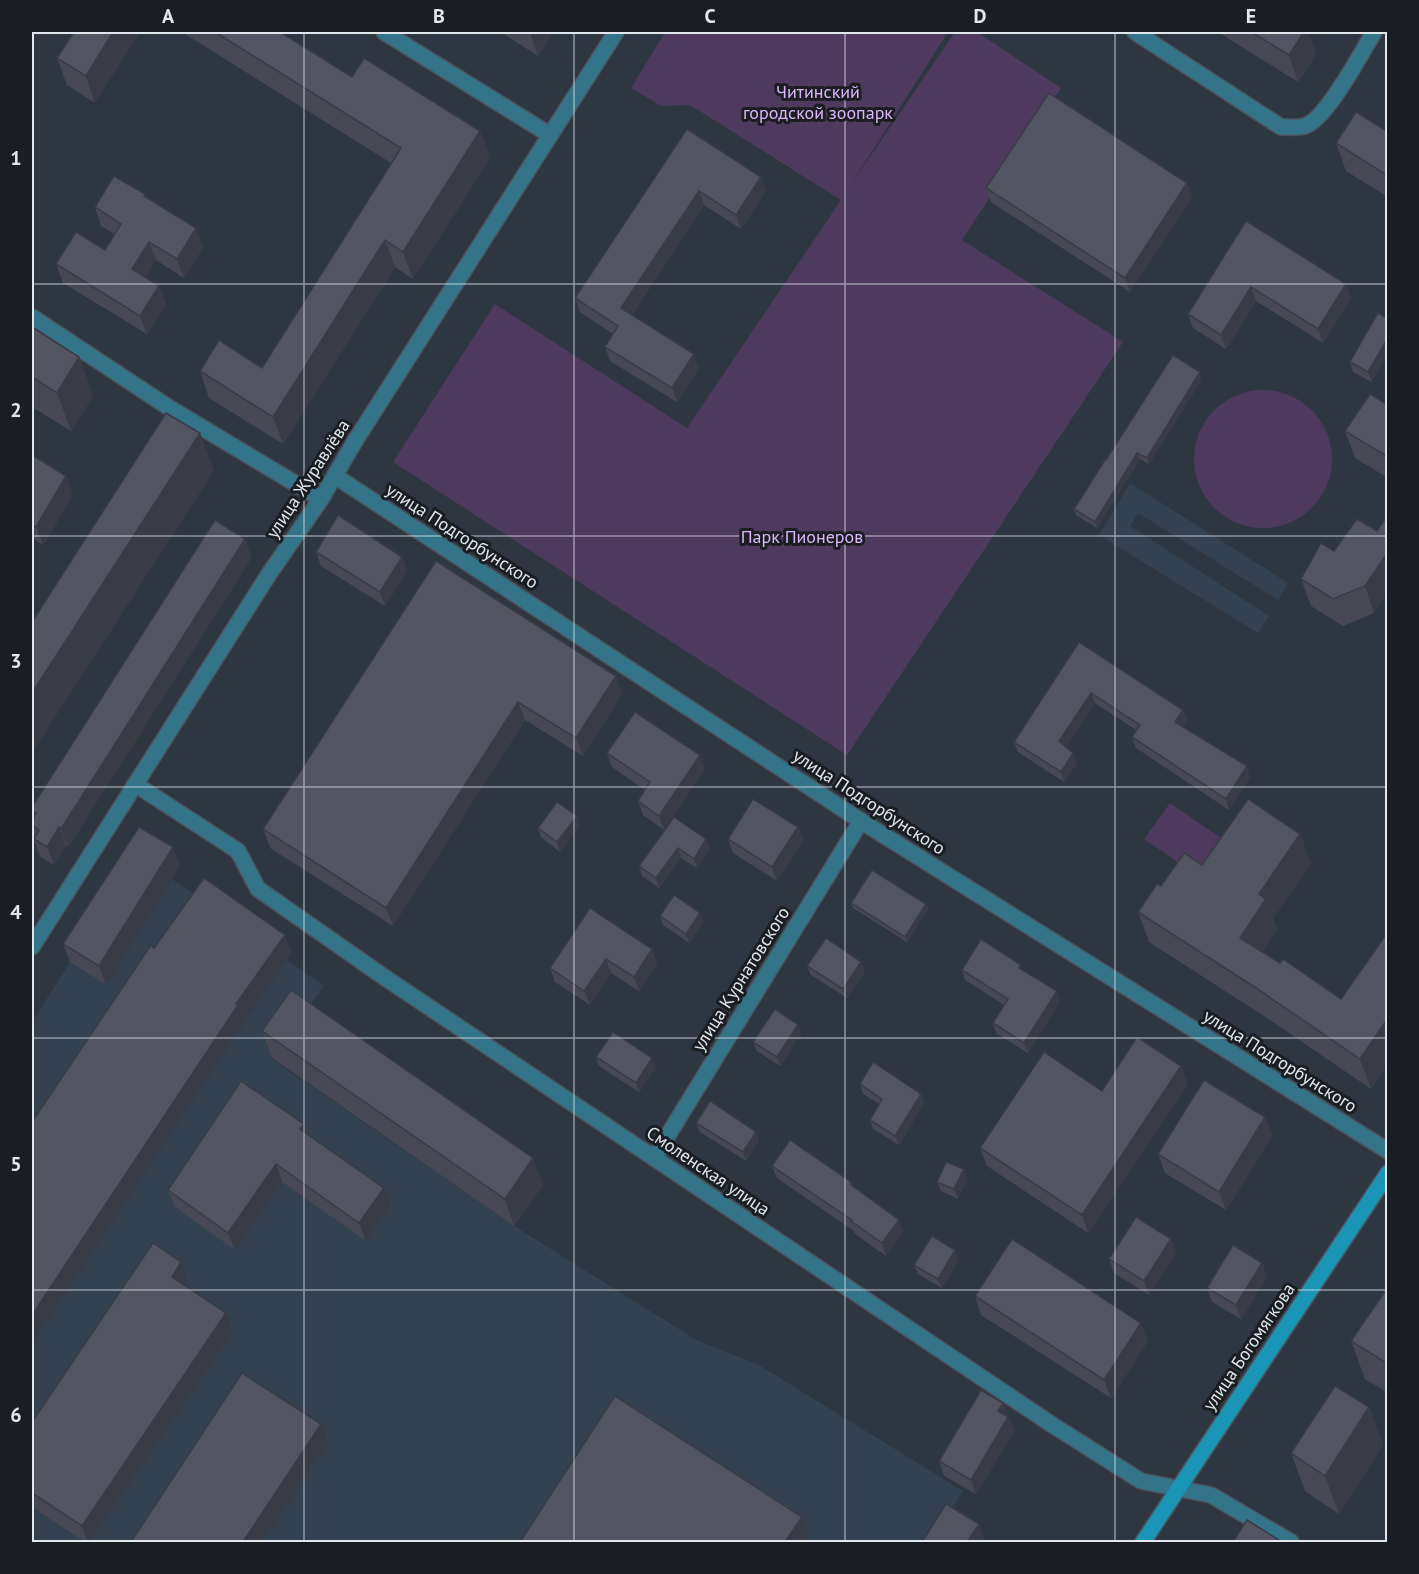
<svg xmlns="http://www.w3.org/2000/svg" width="1419" height="1574" font-family="'PT Sans',sans-serif">
<style>
.built{fill:#344150}
.green{fill:#4e395f}
.lines{fill:none;stroke-linecap:round;stroke-linejoin:round}
.minor-casing{stroke:#4b535d;stroke-width:18}
.secondary-casing{stroke:#4b535d;stroke-width:18}
.minor{stroke:#347488;stroke-width:15}
.secondary{stroke:#1b95b6;stroke-width:15}
.wall{fill:#474854}
.shaded-wall{fill:#393b45}
.building{fill:#525462;stroke:#393b45;stroke-width:1.5}
.grid{fill:none;stroke:#e1e7ed;stroke-width:1.5;stroke-opacity:0.55}
.labels{text-anchor:middle;stroke-width:6;stroke-linejoin:round;paint-order:stroke}
.park-label{font-size:18px;fill:#dcb6fd;stroke:#1a1e23}
.street-label{font-size:18px;fill:#e1e7ed;stroke:#1a1e23}
.neatline{fill:none;stroke:#e1e7ed;stroke-width:2}
.grid-label{font-size:20px;text-anchor:middle;font-weight:bold;fill:#e1e7ed}
</style>
<rect width="100%" height="100%" fill="#2e3741"/>
<g class="built">
<polygon points="1130,483 1288,583 1278,600 1138,513 1130,526 1269,616 1258,633 1099,535"/>
<polygon points="172,879 324,986 272,1059 514,1226 698,1341 757,1364 963,1491 931,1542 32,1542 32,1022 70,962 106,985"/>
</g>
<g class="green">
<polygon points="665,32 948,32 850,186 955,32 977,32 1061,88 962,240 1123,342 847,755 393,462 495,304 687,428 841,200 690,105 661,106 631,88"/>
<circle cx="1263" cy="459" r="69"/>
<polygon points="1170,803 1240,851 1214,887 1144,839"/>
</g>
<g class="lines">
<g class="minor-casing">
<g id="minor">
<polyline points="384,32 550,135"/>
<path d="M 1135,32 L 1281,127 C 1288,127 1299,128 1305,126 C 1326,120 1362,52 1374,32"/>
<polyline points="32,317 168,407 321,499"/>
<polyline points="335,476 861,821 1388,1151"/>
<polyline points="135,784 238,851 258,889 384,977 1054,1426 1141,1481 1211,1495 1291,1542"/>
<polyline points="32,947 269,574 321,499 355,441 616,32"/>
<polyline points="654,1158 861,821"/>
</g>
</g>
<g class="secondary-casing">
<polyline id="secondary" points="1143,1542 1388,1173"/>
</g>
<use href="#minor" class="minor"/>
<use href="#secondary" class="secondary"/>
</g>
<g class="wall">
<polygon points="74,32 95,103 67,85 57,58"/>
<polygon points="182,32 280,32 352,77 480,131 490,158 413,279 395,267 283,444 209,398 200,371 262,368 391,163"/>
<polygon points="501,32 553,32 538,56 502,33"/>
<polygon points="1218,32 1308,32 1316,54 1298,82"/>
<polygon points="687,129 766,191 741,229 704,205 632,315 699,368 677,402 610,361 605,347 613,334 580,312 575,298"/>
<polygon points="1388,132 1388,197 1346,171 1336,143"/>
<polygon points="986,188 1192,197 1130,292 991,202"/>
<polygon points="145,194 146,198 203,247 184,278 156,260 145,277 159,286 166,304 147,334 63,283 56,264 105,250 115,234 101,226 95,207"/>
<polygon points="1246,221 1351,298 1323,343 1256,301 1226,349 1193,328 1188,314"/>
<polygon points="1378,313 1372,382 1353,372 1350,362"/>
<polygon points="32,327 79,357 93,396 71,431 32,407"/>
<polygon points="1202,379 1149,464 1140,459 1097,528 1076,515 1074,509 1106,460"/>
<polygon points="1388,405 1388,478 1355,458 1345,431"/>
<polygon points="32,455 73,495 43,545 32,538"/>
<polygon points="1357,519 1374,613 1343,626 1311,606 1301,579 1334,551"/>
<polygon points="316,552 402,557 407,571 385,606 321,566"/>
<polygon points="252,557 68,847 66,845 54,865 40,857 34,839 34,838 32,829 32,821 33,818 32,812 32,807"/>
<polygon points="436,561 622,694 583,756 525,720 393,926 270,848 263,829"/>
<polygon points="1079,642 1183,710 1187,720 1183,726 1250,777 1229,810 1136,748 1132,737 1136,730 1095,703 1066,747 1077,763 1064,782 1018,752 1014,742"/>
<polygon points="607,753 705,769 664,830 643,815 638,801 645,790 612,767"/>
<polygon points="674,817 706,839 710,848 697,868 681,858 659,888 642,876 639,866"/>
<polygon points="580,826 560,852 541,837 538,828"/>
<polygon points="798,827 803,841 777,881 733,853 728,839"/>
<polygon points="1300,834 1311,864 1273,918 1277,929 1262,952 1280,963 1341,999 1388,932 1388,1064 1371,1089 1267,1018 1149,942 1138,912 1161,886 1202,865"/>
<polygon points="180,865 106,985 70,962 63,944"/>
<polygon points="851,903 926,904 928,909 907,942 853,908"/>
<polygon points="700,913 703,923 689,943 663,925 660,916"/>
<polygon points="652,949 657,963 639,991 611,973 590,1005 555,982 550,968"/>
<polygon points="861,962 865,971 847,998 811,975 807,966"/>
<polygon points="962,970 1024,971 1060,1001 1028,1053 996,1033 993,1023 1004,1005 965,980"/>
<polygon points="798,1025 801,1034 780,1066 757,1051 753,1042"/>
<polygon points="262,1031 533,1158 543,1185 514,1226 272,1058"/>
<polygon points="596,1057 656,1067 639,1092 599,1066"/>
<polygon points="860,1084 921,1094 924,1103 899,1145 873,1129 870,1120 879,1104 863,1094"/>
<polygon points="1188,1084 1088,1233 987,1166 980,1148 1102,1091"/>
<polygon points="1265,1117 1272,1136 1226,1210 1165,1173 1158,1154"/>
<polygon points="696,1123 756,1132 759,1141 746,1161 700,1132"/>
<polygon points="307,1133 391,1205 366,1241 282,1182 235,1250 175,1207 168,1190"/>
<polygon points="772,1166 851,1182 854,1187 899,1220 903,1232 886,1256 855,1234 854,1231 777,1178"/>
<polygon points="964,1169 967,1179 958,1199 941,1191 937,1182"/>
<polygon points="1176,1253 1149,1295 1114,1273 1109,1259"/>
<polygon points="959,1259 942,1288 918,1274 914,1265"/>
<polygon points="1262,1263 1267,1277 1241,1319 1212,1302 1207,1288"/>
<polygon points="188,1281 185,1286 233,1332 90,1542 85,1542 32,1507 32,1422"/>
<polygon points="1388,1287 1388,1393 1365,1379 1351,1341"/>
<polygon points="975,1296 1148,1341 1111,1398 981,1315"/>
<polygon points="1003,1403 1014,1431 976,1494 944,1476 939,1461"/>
<polygon points="1369,1407 1383,1445 1339,1514 1305,1491 1291,1453"/>
</g>
<g class="shaded-wall">
<polygon points="113,32 140,32 95,103 86,76"/>
<polygon points="530,32 553,32 538,56"/>
<polygon points="1304,32 1308,32 1316,54 1298,82 1289,55"/>
<polygon points="480,131 490,158 413,279 403,252"/>
<polygon points="761,177 766,191 741,229 736,215"/>
<polygon points="1187,183 1192,197 1130,292 1125,278"/>
<polygon points="699,191 704,205 627,322 621,308"/>
<polygon points="196,228 203,247 184,278 177,259"/>
<polygon points="385,240 395,267 283,444 273,417"/>
<polygon points="149,242 156,260 139,288 132,269"/>
<polygon points="1346,284 1351,298 1323,343 1318,329"/>
<polygon points="159,286 166,304 147,334 140,316"/>
<polygon points="1251,287 1256,301 1226,349 1221,335"/>
<polygon points="1388,338 1388,354 1372,382 1368,372"/>
<polygon points="694,354 699,368 677,402 672,388"/>
<polygon points="79,357 93,396 71,431 57,393"/>
<polygon points="1200,372 1202,379 1149,464 1147,458"/>
<polygon points="200,433 214,471 32,753 32,693"/>
<polygon points="1137,453 1140,459 1097,528 1095,522"/>
<polygon points="66,476 73,495 43,545 36,527"/>
<polygon points="245,539 252,557 68,847 61,829"/>
<polygon points="1388,552 1388,594 1374,613 1365,586"/>
<polygon points="402,557 407,571 385,606 380,592"/>
<polygon points="616,676 622,694 583,756 576,738"/>
<polygon points="1091,693 1095,703 1063,752 1059,741"/>
<polygon points="518,702 525,720 393,926 386,908"/>
<polygon points="1183,710 1187,720 1179,732 1175,722"/>
<polygon points="1073,753 1077,763 1064,782 1061,772"/>
<polygon points="700,755 705,769 664,830 659,816"/>
<polygon points="1247,766 1250,777 1229,810 1226,799"/>
<polygon points="577,816 580,826 560,852 557,842"/>
<polygon points="59,827 66,845 54,865 47,847"/>
<polygon points="798,827 803,841 777,881 772,867"/>
<polygon points="1300,834 1311,864 1273,918 1277,929 1251,967 1240,938 1259,894"/>
<polygon points="706,839 710,848 697,868 694,859"/>
<polygon points="173,847 180,865 106,985 99,966"/>
<polygon points="678,848 681,858 659,888 656,878"/>
<polygon points="926,904 928,909 907,942 905,937"/>
<polygon points="700,913 703,923 689,943 686,934"/>
<polygon points="285,935 292,953 244,1021 244,1023 32,1343 32,1315 236,1004"/>
<polygon points="652,949 657,963 639,991 634,977"/>
<polygon points="606,959 611,973 590,1005 584,991"/>
<polygon points="861,962 865,971 847,998 843,989"/>
<polygon points="1057,991 1060,1001 1028,1053 1024,1043"/>
<polygon points="1388,1018 1388,1064 1371,1089 1360,1059"/>
<polygon points="798,1025 801,1034 780,1066 777,1057"/>
<polygon points="652,1058 656,1067 639,1092 636,1083"/>
<polygon points="1181,1066 1188,1084 1088,1233 1082,1215"/>
<polygon points="921,1094 924,1103 899,1145 895,1136"/>
<polygon points="1265,1117 1272,1136 1226,1210 1219,1192"/>
<polygon points="304,1124 310,1141 300,1129"/>
<polygon points="756,1132 759,1141 746,1161 743,1152"/>
<polygon points="533,1158 543,1185 514,1226 505,1199"/>
<polygon points="276,1164 282,1182 235,1250 228,1233"/>
<polygon points="964,1169 967,1179 958,1199 954,1189"/>
<polygon points="384,1188 391,1205 366,1241 359,1223"/>
<polygon points="899,1220 903,1232 886,1256 882,1243"/>
<polygon points="1171,1239 1176,1253 1149,1295 1144,1281"/>
<polygon points="955,1250 959,1259 942,1288 938,1279"/>
<polygon points="181,1262 188,1281 178,1295 172,1277"/>
<polygon points="1262,1263 1267,1277 1241,1319 1236,1305"/>
<polygon points="226,1313 233,1332 90,1542 88,1542 82,1526"/>
<polygon points="1141,1323 1148,1341 1111,1398 1104,1380"/>
<polygon points="1003,1403 1008,1417 998,1411"/>
<polygon points="1369,1407 1383,1445 1339,1514 1325,1476"/>
<polygon points="1008,1417 1014,1431 976,1494 971,1480"/>
<polygon points="321,1424 328,1443 262,1542 243,1542"/>
<polygon points="802,1517 809,1535 804,1542 785,1542"/>
<polygon points="979,1524 984,1538 981,1542 967,1542"/>
</g>
<g class="building">
<polygon points="74,32 113,32 86,76 57,58"/>
<polygon points="215,32 280,32 352,77 364,58 480,131 403,252 385,240 273,417 200,371 219,340 262,368 401,148"/>
<polygon points="1251,32 1304,32 1289,55"/>
<polygon points="1049,93 1187,183 1125,278 986,188"/>
<polygon points="1356,112 1388,132 1388,176 1336,143"/>
<polygon points="687,129 761,177 736,215 699,191 621,308 694,354 672,388 605,347 618,326 575,298"/>
<polygon points="114,176 145,194 144,196 196,228 177,259 149,242 132,269 159,286 140,316 56,264 76,232 105,250 121,224 95,207"/>
<polygon points="1246,221 1346,284 1318,329 1251,287 1221,335 1188,314"/>
<polygon points="1378,313 1388,319 1388,338 1368,372 1350,362"/>
<polygon points="32,327 79,357 57,393 32,377"/>
<polygon points="1173,355 1200,372 1147,458 1137,453 1095,522 1074,509 1105,460 1106,460"/>
<polygon points="1370,394 1388,405 1388,457 1345,431"/>
<polygon points="166,413 200,433 32,693 32,622"/>
<polygon points="32,455 66,476 36,527 32,524"/>
<polygon points="338,515 402,557 380,592 316,552"/>
<polygon points="1388,515 1388,552 1365,586 1333,599 1301,579 1321,543 1334,551 1357,519 1377,531"/>
<polygon points="215,520 245,539 61,829 59,827 47,847 34,839 39,830 32,825 32,821 36,813 32,810 32,807"/>
<polygon points="436,561 616,676 576,738 518,702 386,908 263,829"/>
<polygon points="1079,642 1183,710 1175,722 1247,766 1226,799 1132,737 1140,725 1091,693 1059,741 1073,753 1061,772 1014,742"/>
<polygon points="635,712 700,755 659,816 638,801 650,782 607,753"/>
<polygon points="753,799 798,827 772,867 728,839"/>
<polygon points="1248,799 1300,834 1259,894 1266,899 1240,938 1280,963 1283,959 1341,999 1388,932 1388,1018 1360,1059 1256,988 1138,912 1157,884 1161,886 1184,853 1202,865"/>
<polygon points="557,802 577,816 557,842 538,828"/>
<polygon points="674,817 706,839 694,859 678,848 656,878 639,866"/>
<polygon points="139,827 173,847 99,966 63,944"/>
<polygon points="872,870 926,904 905,937 851,903"/>
<polygon points="204,878 285,935 236,1004 238,1005 32,1315 32,1122 151,945 154,948"/>
<polygon points="674,895 700,913 686,934 660,916"/>
<polygon points="590,908 652,949 634,977 606,959 584,991 550,968"/>
<polygon points="826,938 861,962 843,989 807,966"/>
<polygon points="981,939 1021,965 1019,968 1057,991 1024,1043 993,1023 1008,999 962,970"/>
<polygon points="291,990 533,1158 505,1199 262,1031"/>
<polygon points="775,1009 798,1025 777,1057 753,1042"/>
<polygon points="613,1032 652,1058 636,1083 596,1057"/>
<polygon points="1137,1037 1181,1066 1082,1215 980,1148 1044,1052 1102,1091"/>
<polygon points="873,1062 921,1094 895,1136 870,1120 882,1099 860,1084"/>
<polygon points="1204,1080 1265,1117 1219,1192 1158,1154"/>
<polygon points="241,1081 304,1124 300,1129 384,1188 359,1223 276,1164 228,1233 168,1190"/>
<polygon points="710,1101 756,1132 743,1152 696,1123"/>
<polygon points="790,1140 851,1182 850,1184 899,1220 882,1243 851,1221 852,1220 772,1166"/>
<polygon points="946,1162 964,1169 954,1189 937,1182"/>
<polygon points="1136,1217 1171,1239 1144,1281 1109,1259"/>
<polygon points="932,1236 955,1250 938,1279 914,1265"/>
<polygon points="1012,1239 1141,1323 1104,1380 975,1296"/>
<polygon points="153,1243 181,1262 172,1277 226,1313 82,1526 32,1493 32,1422"/>
<polygon points="1233,1245 1262,1263 1236,1305 1207,1288"/>
<polygon points="1388,1287 1388,1364 1351,1341"/>
<polygon points="242,1373 321,1424 243,1542 131,1542"/>
<polygon points="1335,1386 1369,1407 1325,1476 1291,1453"/>
<polygon points="981,1390 1003,1403 998,1411 1008,1417 971,1480 939,1461"/>
<polygon points="615,1396 802,1517 785,1542 520,1542"/>
<polygon points="946,1504 979,1524 967,1542 922,1542"/>
<polygon points="1247,1520 1282,1542 1233,1542"/>
</g>
<path class="grid" d="M 304,32 L 304,1542M 574,32 L 574,1542M 845,32 L 845,1542M 1115,32 L 1115,1542M 32,284 L 1388,284M 32,536 L 1388,536M 32,787 L 1388,787M 32,1038 L 1388,1038M 32,1290 L 1388,1290"/>
<g class="labels">
<g class="park-label">
<text x="818" y="98">Читинский<tspan x="818" dy="21">городской зоопарк</tspan></text>
<text x="802" y="543">Парк Пионеров</text>
</g>
<g class="street-label">
<text transform="translate(308 479) rotate(-57)" y="6">улица Журавлёва</text>
<text transform="translate(462 536) rotate(33)" y="6">улица Подгорбунского</text>
<text transform="translate(869 802) rotate(33)" y="6">улица Подгорбунского</text>
<text transform="translate(741 979) rotate(-58)" y="6">улица Курнатовского</text>
<text transform="translate(1280 1061) rotate(32)" y="6">улица Подгорбунского</text>
<text transform="translate(708 1171) rotate(34)" y="6">Смоленская улица</text>
<text transform="translate(1249 1347) rotate(-56)" y="6">улица Богомягкова</text>
</g>
</g>
<rect width="1419" height="1574" fill="none" stroke="#1a1e23" stroke-width="66"/>
<rect x="33" y="33" width="1353" height="1508" class="neatline"/>
<g class="grid-label">
<text x="168" y="23">A</text>
<text x="439" y="23">B</text>
<text x="710" y="23">C</text>
<text x="980" y="23">D</text>
<text x="1251" y="23">E</text>
<text x="16" y="165">1</text>
<text x="16" y="417">2</text>
<text x="16" y="668">3</text>
<text x="16" y="919">4</text>
<text x="16" y="1171">5</text>
<text x="16" y="1422">6</text>
</g>
</svg>
